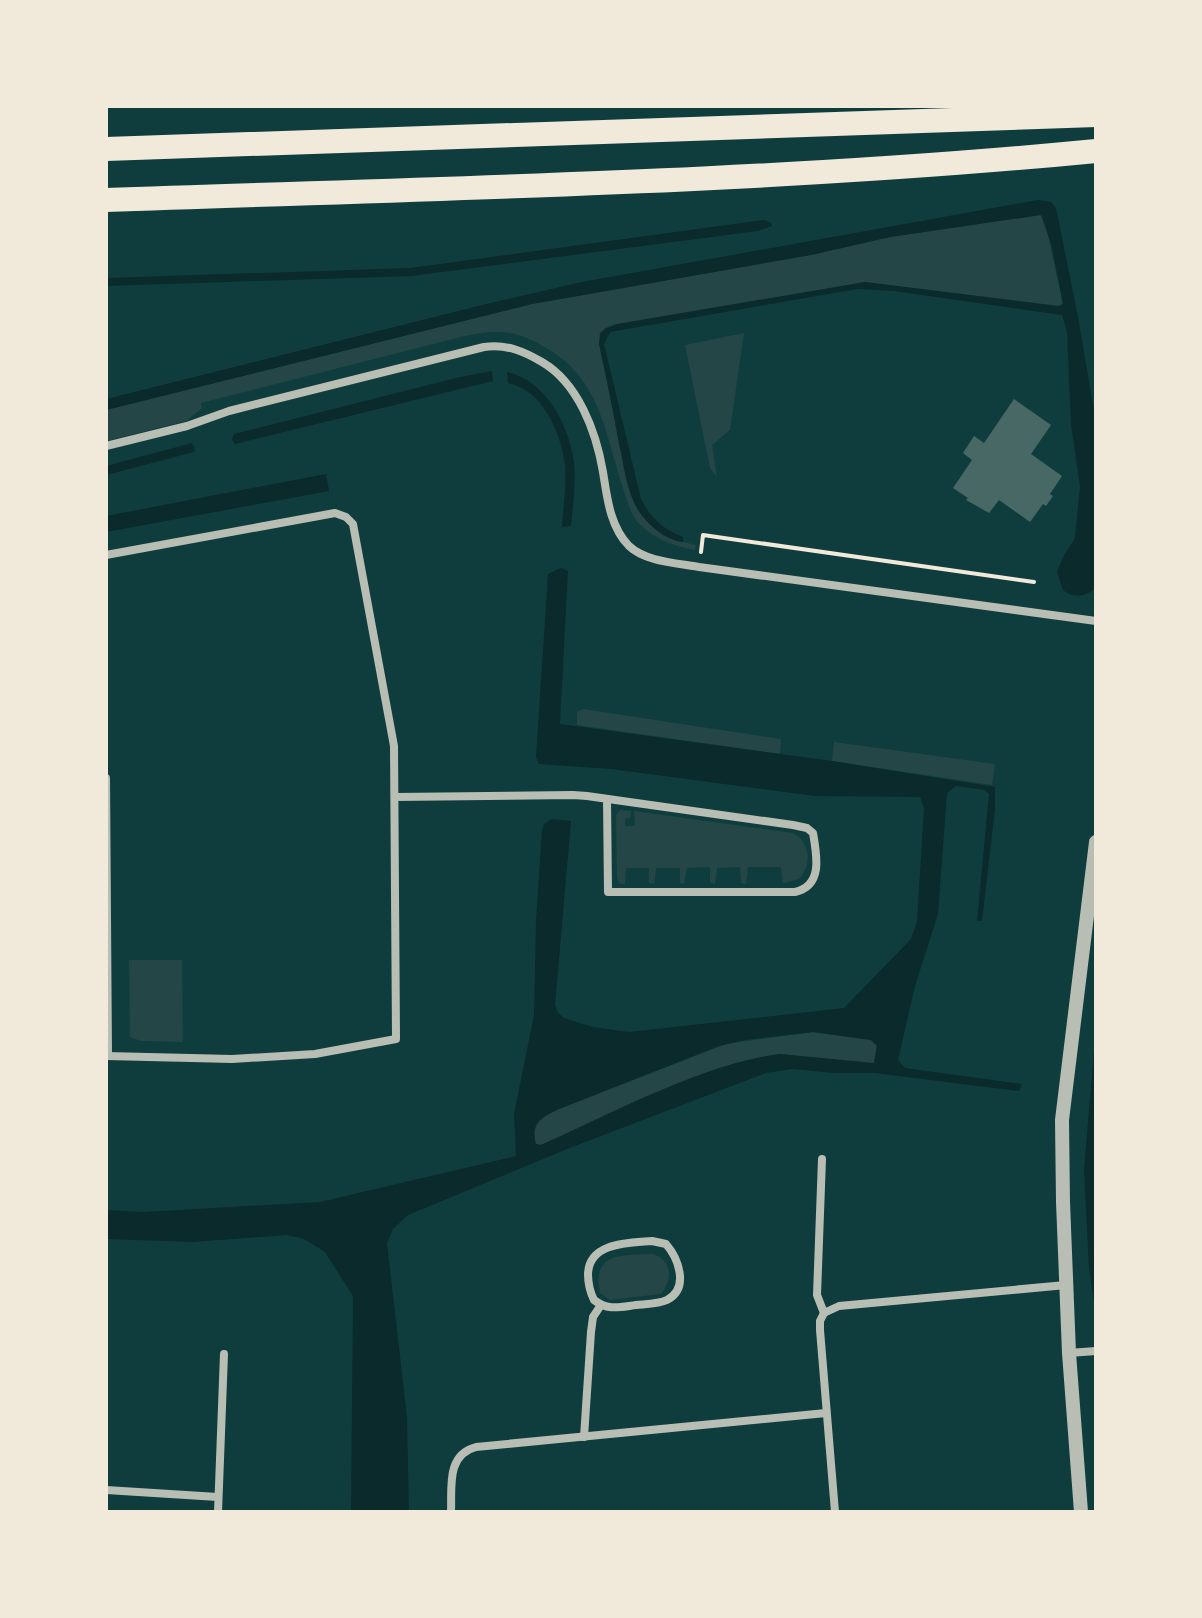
<svg xmlns="http://www.w3.org/2000/svg" width="1202" height="1618" font-family="'PT Sans Narrow',sans-serif">
<style>
.green{fill:#244646}
.water{fill:#0a2a2b;fill-rule:evenodd}
.building{fill:#486865}
.lines{fill:none;stroke-linecap:round;stroke-linejoin:round}
.path{stroke:#f1e9da;stroke-width:4}
.minor{stroke:#b8beb3;stroke-width:8}
.tertiary{stroke:#b8beb3;stroke-width:14}
.motorway{stroke:#f1e9da;stroke-width:24}
</style>
<rect width="100%" height="100%" fill="#0f3d3e"/>
<g class="green">
<path d="M 1039,215 L 1044,217 L 1063,304 L 1058,306 L 865,282 L 601,333 C 607,368 613,403 619,438 C 623,461 625,490 639,511 C 653,532 672,540 696,545 L 695,550 C 673,546 651,538 636,520 C 629,510 626,497 622,485 C 605,432 600,380 548,349 C 517,330 500,329 465,336 L 201,403 L 202,408 L 186,421 L 106,441 L 106,410 L 532,304 L 811,255 L 890,237 Z"/>
<polygon points="744,333 730,430 712,445 717,477 710,468 685,345"/>
<polygon points="583,709 781,739 780,754 577,725 577,712"/>
<polygon points="834,742 995,764 992,785 832,761"/>
<path d="M 620,810 L 631,811 L 630,818 L 625,819 L 625,826 L 635,826 L 634,811 L 793,833 C 811,843 812,865 799,879 L 783,883 L 781,867 L 748,867 L 746,884 L 741,883 L 740,867 L 717,868 L 715,884 L 710,883 L 710,867 L 687,868 L 684,884 L 680,883 L 680,868 L 656,868 L 654,884 L 649,883 L 649,868 L 626,868 L 625,884 L 620,884 L 617,878 L 616,815 Z"/>
<polygon points="182,960 183,1042 141,1041 130,1037 129,960"/>
<path d="M 813,1032 L 871,1040 L 877,1046 L 874,1064 L 780,1054 C 703,1064 613,1114 541,1145 L 536,1144 C 530,1123 542,1117 559,1109 L 726,1044 Z"/>
<path d="M 653,1254 C 672,1260 673,1280 661,1294 L 610,1300 L 600,1293 C 591,1252 623,1255 653,1254 Z"/>
</g>
<g class="water">
<path d="M 1038,200 L 1051,202 L 1056,208 L 1078,317 L 1096,422 L 1096,575 L 1093,590 C 1083,597 1072,598 1063,590 L 1057,572 L 1064,555 L 1075,538 L 1080,486 L 1071,425 L 1067,332 L 1062,315 L 894,291 L 857,289 L 610,332 L 604,344 L 641,499 C 651,518 662,529 683,537 L 683,542 C 665,540 648,525 638,510 C 627,491 624,465 619,444 C 613,410 606,377 599,344 L 600,333 L 606,328 L 617,324 L 865,282 L 1058,306 L 1063,304 L 1051,243 L 1041,215 L 890,237 L 811,255 L 532,304 L 106,410 L 106,399 L 482,305 L 582,282 Z"/>
<polygon points="764,220 772,223 772,226 758,231 411,276 106,286 106,278 410,268"/>
<polygon points="492,371 493,381 235,444 232,440 234,434 456,378"/>
<path d="M 507,372 C 546,380 570,427 574,463 C 576,484 573,506 571,526 L 562,527 C 563,507 567,485 565,465 C 561,433 543,390 508,383 Z"/>
<polygon points="192,443 195,448 194,452 106,475 106,466"/>
<polygon points="326,474 329,491 106,532 106,516"/>
<path d="M 561,568 L 568,571 L 560,724 L 832,761 L 995,787 L 995,809 L 982,921 L 977,921 L 989,794 L 985,790 L 956,786 L 947,793 L 938,914 L 915,986 L 898,1060 L 905,1068 L 1022,1084 L 1019,1091 L 875,1073 L 835,1073 L 792,1069 L 766,1073 L 572,1147 L 408,1215 L 393,1229 L 387,1243 L 407,1417 L 409,1512 L 351,1512 L 353,1296 L 325,1252 L 304,1239 L 287,1235 L 193,1242 L 106,1239 L 106,1210 L 143,1212 L 320,1202 L 516,1156 L 514,1114 L 534,1015 L 536,920 L 542,830 L 544,824 L 552,819 L 571,821 L 555,1005 L 558,1013 L 564,1018 L 593,1027 L 629,1032 L 844,1008 L 911,939 L 917,921 L 924,808 L 920,797 L 815,796 L 611,769 L 539,764 L 536,757 L 548,574 ZM 813,1032 L 871,1040 L 877,1046 L 874,1063 L 780,1054 C 703,1064 613,1113 541,1145 L 536,1144 C 530,1123 542,1117 559,1109 L 719,1046 L 745,1040 Z"/>
<polygon points="1096,1025 1096,1315 1089,1268 1084,1170"/>
</g>
<polygon class="building" points="1014,399 1051,425 1031,454 1062,476 1050,494 1053,496 1046,506 1043,504 1030,522 999,500 989,513 966,500 968,498 953,488 972,460 963,453 974,436 984,443"/>
<g class="lines">
<polyline class="path" points="701,552 703,535 1034,582"/>
<g class="minor">
<path d="M 106,446 L 187,426 L 229,411 L 484,347 C 507,344 523,351 542,362 C 578,383 596,431 603,472 C 607,497 610,527 629,546 C 646,562 677,563 699,567 L 1096,621"/>
<polyline points="106,555 335,513 346,517 353,524 394,746 396,1039 315,1054 232,1059 106,1056"/>
<polyline points="106,778 108,1056"/>
<path d="M 395,797 L 573,795 L 587,796 L 793,825 L 807,828 L 813,833 C 817,856 823,886 795,892 L 608,892 L 607,799"/>
<polyline points="822,1159 817,1295 824,1313 820,1321 820,1330 835,1512"/>
<path d="M 652,1241 L 666,1244 C 678,1258 690,1288 667,1300 C 659,1304 646,1304 636,1305 C 620,1307 608,1311 594,1300 C 590,1292 588,1284 588,1274 C 589,1242 629,1243 652,1241 Z"/>
<polyline points="824,1313 839,1306 1066,1285"/>
<polyline points="1069,1353 1096,1351"/>
<polyline points="584,1437 591,1332 593,1317 601,1305"/>
<polyline points="106,1490 218,1497"/>
<polyline points="218,1512 224,1354"/>
<path d="M 451,1512 C 452,1487 446,1455 476,1447 L 826,1413"/>
</g>
<polyline class="tertiary" points="1081,1512 1069,1353 1063,1202 1062,1120 1096,842"/>
<g class="motorway">
<polyline points="106,149 1096,115"/>
<path d="M 106,200 C 436,188 767,183 1096,151"/>
</g>
</g>
<rect width="1202" height="1618" fill="none" stroke="#f1e9da" stroke-width="216"/>
</svg>
